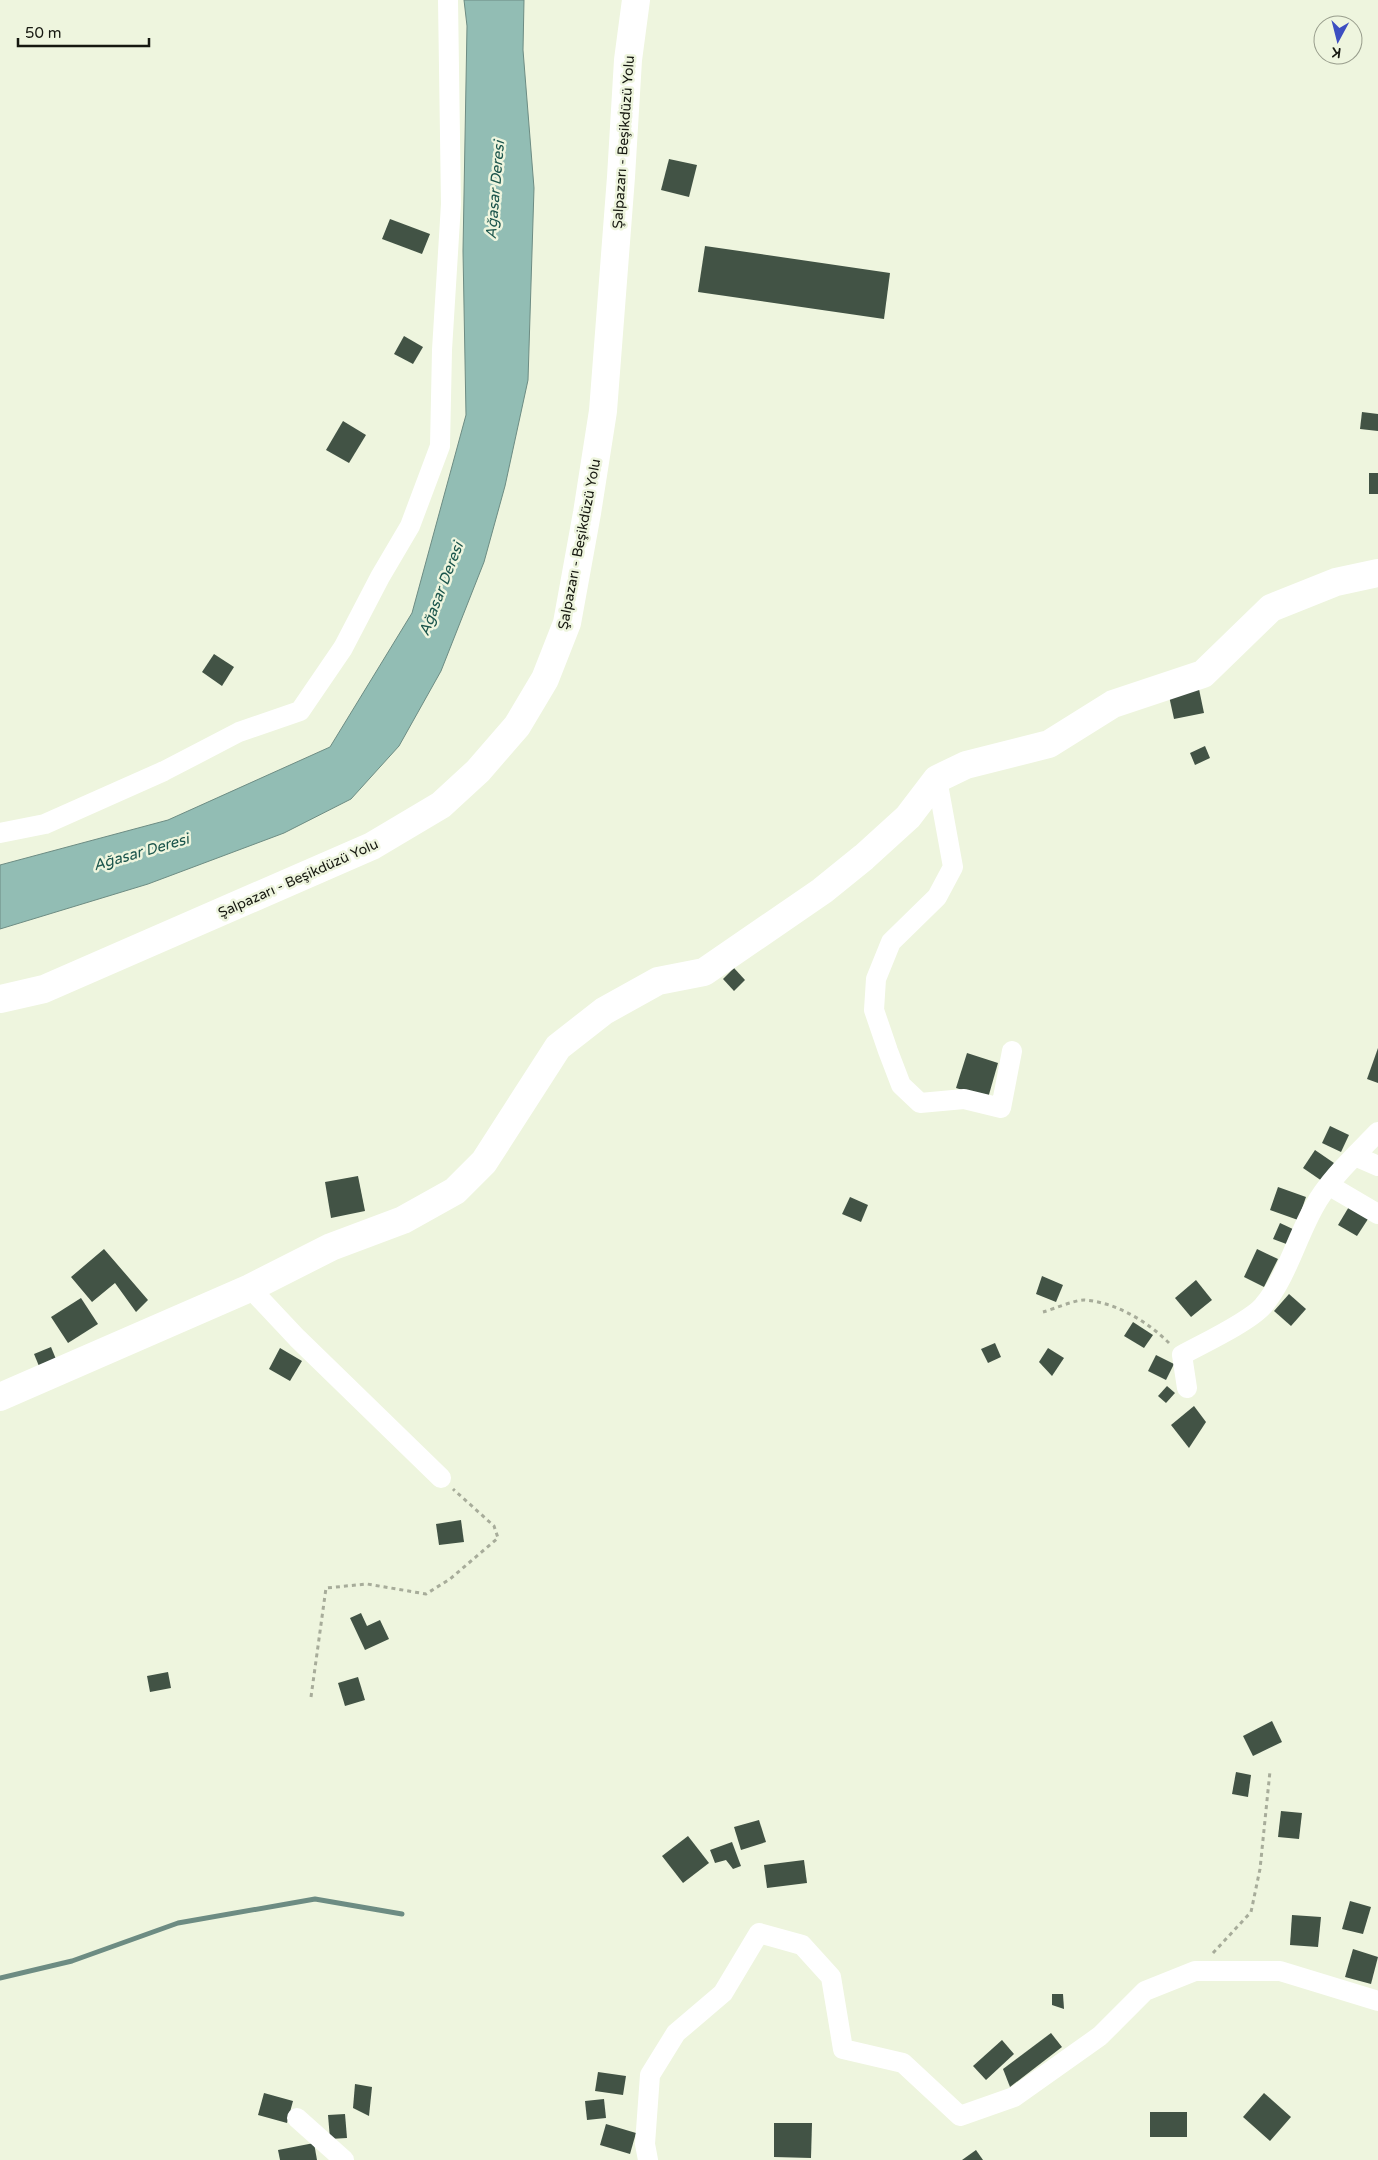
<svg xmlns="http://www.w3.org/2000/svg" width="1378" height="2160" font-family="'Varela Round',sans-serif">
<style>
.water{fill:#92bdb4;stroke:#6d8c83}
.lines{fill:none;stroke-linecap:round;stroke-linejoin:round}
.stream{stroke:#6d8c83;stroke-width:5}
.building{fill:#425345}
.path{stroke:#a7ac9a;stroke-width:3;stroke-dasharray:4 4;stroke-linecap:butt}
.street{stroke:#fff;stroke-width:20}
.secondary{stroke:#fff;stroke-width:28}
.labels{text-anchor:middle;stroke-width:5;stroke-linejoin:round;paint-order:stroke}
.street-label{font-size:14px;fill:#161810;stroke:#eef5de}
.water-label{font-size:15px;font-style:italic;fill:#1a544b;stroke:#eef5de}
</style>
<rect width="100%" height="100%" fill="#eef5de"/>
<polygon class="water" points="464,0 524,0 523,50 534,188 528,380 505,486 484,562 441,671 399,746 351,799 284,833 148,884 0,929 0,865 168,820 330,747 412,613 466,415 463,251 467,26"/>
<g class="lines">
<polyline class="stream" points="0,1978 72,1961 178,1923 315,1899 402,1914"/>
</g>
<g class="building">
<polygon points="669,159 697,165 689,197 661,190"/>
<polygon points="390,219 430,234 422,254 382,239"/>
<polygon points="705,246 890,273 884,319 698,292"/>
<polygon points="404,336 423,347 413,364 394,354"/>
<polygon points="1362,412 1378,414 1378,431 1360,429"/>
<polygon points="343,421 366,435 349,463 326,450"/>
<rect x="1369" y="473" width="9" height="21"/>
<polygon points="214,654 234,667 222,686 202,672"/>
<polygon points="1199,689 1204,713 1174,719 1169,696"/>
<polygon points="1205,746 1210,758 1195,765 1190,753"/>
<polygon points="734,968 745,980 734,991 723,979"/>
<polygon points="1378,1048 1378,1083 1367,1079"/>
<polygon points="967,1053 998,1063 988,1098 956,1088"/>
<polygon points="1330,1126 1349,1135 1341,1152 1322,1143"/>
<polygon points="1315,1150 1334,1163 1322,1181 1303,1168"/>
<polygon points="358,1176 365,1211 331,1218 325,1182"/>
<polygon points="1278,1187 1306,1197 1298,1220 1270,1210"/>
<polygon points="850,1197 868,1205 861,1222 842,1214"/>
<polygon points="1350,1205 1370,1216 1357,1236 1338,1225"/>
<polygon points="1280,1223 1295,1230 1289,1245 1273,1239"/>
<polygon points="104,1249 148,1300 136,1312 115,1283 92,1302 71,1277"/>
<polygon points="1257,1249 1278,1259 1264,1287 1244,1277"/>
<polygon points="1042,1276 1063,1285 1056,1302 1036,1294"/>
<polygon points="1196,1280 1212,1300 1191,1317 1175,1298"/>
<polygon points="1289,1294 1306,1309 1291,1326 1274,1311"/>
<polygon points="81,1298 98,1324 68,1343 51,1317"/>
<polygon points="1133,1322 1153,1335 1144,1348 1124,1336"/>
<polygon points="995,1343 1001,1357 988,1363 981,1349"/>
<polygon points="51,1347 58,1364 41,1371 34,1354"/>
<polygon points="280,1348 302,1361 290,1381 269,1369"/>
<polygon points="1048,1348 1064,1358 1052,1376 1039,1362"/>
<polygon points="1156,1355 1174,1364 1166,1380 1148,1371"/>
<polygon points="1167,1386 1175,1393 1166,1403 1158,1396"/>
<polygon points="1194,1406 1206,1422 1189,1448 1171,1425"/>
<polygon points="461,1520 464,1542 439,1545 436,1524"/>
<polygon points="361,1613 367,1626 380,1620 389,1639 365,1650 350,1618"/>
<polygon points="168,1672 171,1688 150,1692 147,1676"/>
<polygon points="358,1677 365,1700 345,1706 338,1683"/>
<polygon points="1272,1721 1282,1742 1253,1756 1243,1736"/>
<polygon points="1236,1772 1251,1775 1248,1797 1232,1794"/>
<polygon points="1281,1811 1302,1813 1299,1839 1278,1837"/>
<polygon points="759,1820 766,1842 741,1850 734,1827"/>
<polygon points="688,1836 709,1863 683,1883 662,1856"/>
<polygon points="732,1842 741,1866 733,1869 726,1860 715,1863 710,1850"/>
<polygon points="804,1860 807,1883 767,1888 764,1865"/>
<polygon points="1350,1901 1371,1907 1363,1934 1342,1929"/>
<polygon points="1292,1915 1321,1917 1318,1947 1290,1945"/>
<polygon points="1353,1949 1378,1957 1371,1984 1345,1977"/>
<polygon points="1052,1994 1063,1994 1064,2009 1052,2005"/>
<polygon points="1051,2033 1062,2047 1010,2087 1003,2069"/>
<polygon points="1002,2040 1014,2054 986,2080 973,2066"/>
<polygon points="598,2072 626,2076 623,2095 595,2091"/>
<polygon points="355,2084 372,2087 369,2116 353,2108"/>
<polygon points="264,2093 293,2101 287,2123 258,2115"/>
<polygon points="1264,2093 1291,2117 1270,2141 1243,2117"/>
<polygon points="604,2099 606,2118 587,2120 585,2101"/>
<rect x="1150" y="2112" width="37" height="25"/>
<polygon points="345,2114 347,2138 330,2139 328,2115"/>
<polygon points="774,2123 812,2123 811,2158 774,2157"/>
<polygon points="606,2124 636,2133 630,2154 600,2145"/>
<polygon points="314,2143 317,2160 280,2160 278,2150"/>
<polygon points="976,2150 983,2160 962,2160"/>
</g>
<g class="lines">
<g class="path">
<path d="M 1043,1312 C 1054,1309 1074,1300 1084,1300 C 1115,1302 1147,1321 1169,1343"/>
<polyline points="311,1697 326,1588 367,1584 426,1594 450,1579 498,1538 494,1526 453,1489"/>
<polyline points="1213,1953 1251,1912 1260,1869 1270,1771"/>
</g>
<g class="street">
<polyline points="937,779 953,867 937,897 891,942 876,979 874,1010 888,1051 901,1085 920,1103 964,1099 1001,1108 1012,1051"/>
<polyline points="0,833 45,824 164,771 239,732 300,711 343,648 380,577 410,526 440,446 442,350 451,204 448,0"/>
<polyline points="1355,1156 1378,1166"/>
<polyline points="1330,1186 1378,1214"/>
<polyline points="250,1288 297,1338 441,1478"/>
<path d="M 1187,1388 L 1182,1355 C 1202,1344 1249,1322 1263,1306 C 1287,1277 1296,1239 1314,1207 C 1329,1179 1356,1155 1378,1132"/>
<polyline points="297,2118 344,2160"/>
<polyline points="648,2160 645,2144 650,2075 676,2033 723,1993 759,1933 802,1945 831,1977 843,2049 903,2063 960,2116 1014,2097 1100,2036 1145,1991 1195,1971 1280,1971 1378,2001"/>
</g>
<g class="secondary">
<polyline points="0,999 44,989 372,846 441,805 478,771 517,726 545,679 567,623 587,513 603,411 621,177 628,60 636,0"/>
<polyline points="0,1397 250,1288 331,1247 403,1220 455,1191 484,1162 558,1047 604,1011 658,981 704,972 822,891 864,857 908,817 937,779 966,765 1049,744 1113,704 1203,674 1271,608 1336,582 1378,573"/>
</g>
</g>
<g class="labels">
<g class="street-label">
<text transform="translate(623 142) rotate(-86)" y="5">Şalpazarı - Beşikdüzü Yolu</text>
<text transform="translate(579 544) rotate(-79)" y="5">Şalpazarı - Beşikdüzü Yolu</text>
<text transform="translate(298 878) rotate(-24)" y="5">Şalpazarı - Beşikdüzü Yolu</text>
</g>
<g class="water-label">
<text transform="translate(495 190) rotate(-85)" y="5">Ağasar Deresi</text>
<text transform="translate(441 589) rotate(-69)" y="5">Ağasar Deresi</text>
<text transform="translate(141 852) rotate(-16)" y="5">Ağasar Deresi</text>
</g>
</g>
<g transform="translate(1338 40) rotate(187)"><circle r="24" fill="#eef5de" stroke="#989d8c"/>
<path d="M0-4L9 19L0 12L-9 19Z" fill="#3c4ec1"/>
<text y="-8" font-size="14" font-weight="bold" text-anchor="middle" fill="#161810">K</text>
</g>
<path d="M18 38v8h131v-8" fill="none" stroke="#161810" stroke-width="2.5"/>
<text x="25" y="38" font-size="15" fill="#161810" stroke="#eef5de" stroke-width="4" paint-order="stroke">50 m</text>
</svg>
